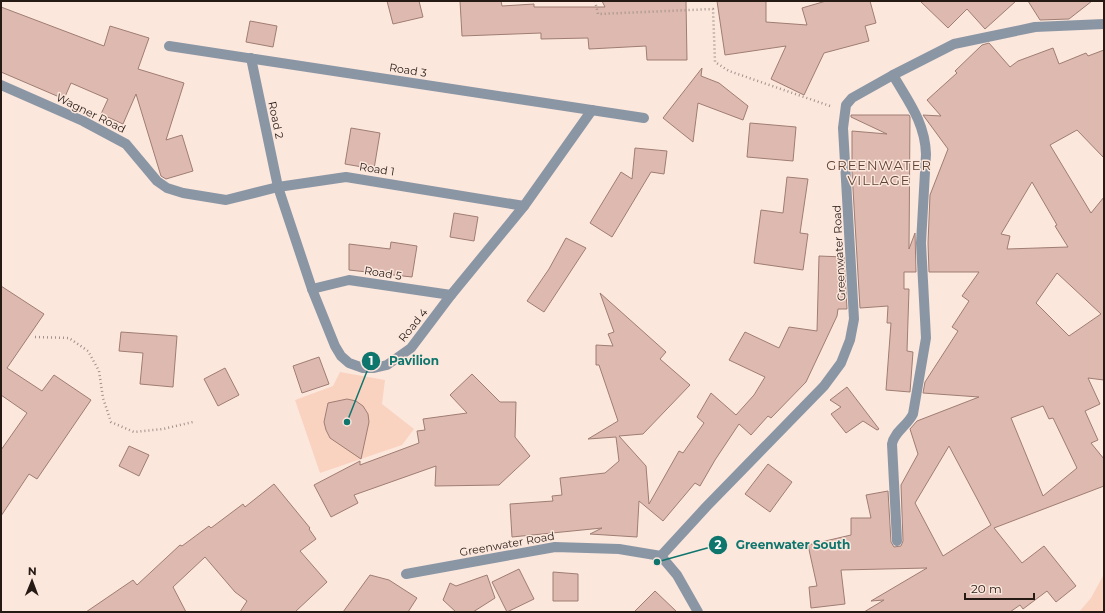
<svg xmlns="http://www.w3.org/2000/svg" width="1105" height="613" font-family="Montserrat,sans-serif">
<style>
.green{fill:#fad3c0}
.building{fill:#deb9af;stroke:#9f7d73;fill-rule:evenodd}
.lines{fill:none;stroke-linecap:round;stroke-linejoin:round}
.path{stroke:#a29189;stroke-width:2.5;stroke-dasharray:1 3;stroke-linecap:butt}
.lane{stroke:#8b96a5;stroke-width:10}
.street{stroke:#8b96a5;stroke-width:10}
.labels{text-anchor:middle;stroke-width:3;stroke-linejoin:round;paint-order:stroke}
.street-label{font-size:11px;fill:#261a14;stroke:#fce7dd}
.quarter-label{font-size:13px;letter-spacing:1px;fill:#5e4234;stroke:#fce7dd}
.leader{fill:none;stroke:#0f766e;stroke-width:1.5}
.callout-dot{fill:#0f766e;stroke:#fce7dd;stroke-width:1.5}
.mark-label{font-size:12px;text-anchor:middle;font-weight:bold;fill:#fff}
.callout-label{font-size:12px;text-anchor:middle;font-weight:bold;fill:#0f766e;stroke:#fce7dd;stroke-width:3;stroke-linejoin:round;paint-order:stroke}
</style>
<rect width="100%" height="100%" fill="#fce7dd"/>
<g class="green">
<polygon points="340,372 385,380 382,404 414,429 402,445 320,473 295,400 333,386"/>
<polygon points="1104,574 1104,612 1079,612 1091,598"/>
</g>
<g class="building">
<polygon points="387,1 419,1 423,17 393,24"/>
<polygon points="460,1 501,1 502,6 534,4 534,7 605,7 602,1 686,1 687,60 647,60 646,46 589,49 588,38 541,39 541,33 462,36"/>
<polygon points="717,1 766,1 766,22 807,25 802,8 826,1 870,1 876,23 865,26 869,41 824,53 804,95 771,79 786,46 725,55"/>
<polygon points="920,1 1016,1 985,29 967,9 948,28"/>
<polygon points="1028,1 1092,1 1069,19 1040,20"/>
<polygon points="1,7 104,46 110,26 149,38 138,69 184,83 166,140 182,135 193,171 166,179 161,176 136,94 123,124 101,114 108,99 71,83 64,99 1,72"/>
<polygon points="250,21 277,26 273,47 246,42"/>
<path d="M 989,43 L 1010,67 L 1018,61 L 1053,48 L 1059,64 L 1086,53 L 1088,56 L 1104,50 L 1104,158 L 1077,130 L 1050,145 L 1091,213 L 1104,197 L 1104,380 L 1088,378 L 1100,404 L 1085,411 L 1098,440 L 1091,443 L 1104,459 L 1104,486 L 994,528 L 1022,563 L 1044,546 L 1076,586 L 1056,602 L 1047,591 L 1023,609 L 1020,605 L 1010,612 L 864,612 L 884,600 L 871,601 L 927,568 L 841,570 L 845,604 L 811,608 L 809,587 L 817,586 L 808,545 L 851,535 L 851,518 L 871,518 L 866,495 L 888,491 L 891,542 L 894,547 L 901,546 L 903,541 L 901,485 L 918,454 L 910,429 L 917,421 L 979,397 L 923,393 L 925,382 L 958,331 L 952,327 L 969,301 L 962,296 L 979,272 L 929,272 L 928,243 L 930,195 L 948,149 L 923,115 L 941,116 L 927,100 L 957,73 L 955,71 L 982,45 ZM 1032,182 L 1057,225 L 1055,226 L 1068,247 L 1007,249 L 1010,236 L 1001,234 ZM 1057,273 L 1101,314 L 1069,336 L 1036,303 ZM 1043,406 L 1049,419 L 1053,418 L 1077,468 L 1043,496 L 1011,418 ZM 949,446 L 991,525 L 943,556 L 915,503 Z"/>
<polygon points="702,68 701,76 719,83 748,106 743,120 698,103 693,142 663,118"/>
<polygon points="851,115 909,115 910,117 909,249 915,233 916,272 904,272 904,289 909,289 907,351 913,352 910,392 886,390 891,323 887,323 888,306 860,308 852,172 852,131 887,134 851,117"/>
<polygon points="750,123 796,127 793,161 747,157"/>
<polygon points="351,128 380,133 374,169 345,164"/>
<polygon points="635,148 667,151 664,174 651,172 612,237 590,223 621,172 632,179"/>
<polygon points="787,177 808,179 800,233 808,234 803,270 754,263 761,210 783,213"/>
<polygon points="454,213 478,217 474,241 450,237"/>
<polygon points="566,238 586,248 544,312 527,301 549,269"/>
<polygon points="391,242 417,246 412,277 349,270 349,244 390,249"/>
<polygon points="819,256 844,257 847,309 838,309 837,316 806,382 771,418 768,416 751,435 739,424 715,460 700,486 695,483 663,521 639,501 637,537 590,534 602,528 512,537 510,504 553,501 552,496 562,495 560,478 605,473 619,461 616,437 588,439 618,421 599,365 596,365 596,345 613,346 608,334 614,332 600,293 666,352 660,359 690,385 643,434 619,436 646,466 649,504 679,451 683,453 704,423 697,417 711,393 736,415 754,395 765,377 729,360 745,332 779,348 789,327 817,331"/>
<polygon points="1,286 44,314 7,368 42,391 54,375 91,400 37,479 29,474 1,516 1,450 27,413 1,395"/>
<polygon points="121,332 177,336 173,387 140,384 143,353 119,351"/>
<polygon points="319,357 329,384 302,393 293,366"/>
<polygon points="225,368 239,395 218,406 204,379"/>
<polygon points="472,374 500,402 516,402 515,437 530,456 499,485 435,486 436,466 354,495 358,503 331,517 314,485 360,461 360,465 419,443 417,431 425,430 423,419 467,413 450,395"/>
<polygon points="847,387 879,429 877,430 863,421 846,433 831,414 841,407 830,400"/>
<polygon points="347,399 356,401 363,406 368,414 369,422 361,459 330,438 326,430 324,422 328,403"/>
<polygon points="129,446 149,455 139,476 119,466"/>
<polygon points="768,464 792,482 770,512 745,494"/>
<polygon points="274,484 310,528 309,529 316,539 300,551 327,582 295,612 240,612 247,601 235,592 205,557 173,587 186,612 86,612 133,580 137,585 180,545 182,546 209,526 211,528 243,504 245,507"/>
<polygon points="519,569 534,599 507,612 492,582"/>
<polygon points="553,572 578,574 578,601 553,601"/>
<polygon points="370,575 389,580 417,598 408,612 343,612"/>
<polygon points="487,575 495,598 473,612 456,612 443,600 450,583 456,586"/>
<polygon points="655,591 677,612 634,612"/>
</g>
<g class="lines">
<g class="path">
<polyline points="595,1 598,14 713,9 715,62 729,71 830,106"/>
<polyline points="35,337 69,338 88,351 99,371 103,398 111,422 134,432 163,429 193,422"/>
</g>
<g class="lane">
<polyline points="169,46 644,118"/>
<polyline points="251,58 278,187 312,289 335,346 341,356 349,363 363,368 374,368 387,365 411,348 451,295 524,206 592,110"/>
<polyline points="1,85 83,121 126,144 157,181 167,188 183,193 226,200 278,187 346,177 524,206"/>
<polyline points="312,289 349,280 451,295"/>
</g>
<g class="street">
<path d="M 893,75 C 908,101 925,122 926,154 L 921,243 L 926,338 L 913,414 C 908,425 894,432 892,444 L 897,541"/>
<polyline points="661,556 706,507 824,386 841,363 850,340 854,319 843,128 846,105 852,98 893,75 954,44 1035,27 1104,24"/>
<polyline points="406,574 555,547 619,549 661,556 677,575 698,612"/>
</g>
</g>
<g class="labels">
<g class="street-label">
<text transform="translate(408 70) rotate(9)" y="4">Road 3</text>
<text transform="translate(91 113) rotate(26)" y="4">Wagner Road</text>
<text transform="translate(276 120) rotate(78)" y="4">Road 2</text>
<text transform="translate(377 169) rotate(9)" y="4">Road 1</text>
<text transform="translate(839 253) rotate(-93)" y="4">Greenwater Road</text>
<text transform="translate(383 273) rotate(9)" y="4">Road 5</text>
<text transform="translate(413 325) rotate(-51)" y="4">Road 4</text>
<text transform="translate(507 544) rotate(-10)" y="4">Greenwater Road</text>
</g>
<g class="quarter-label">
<text x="879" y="170">GREENWATER<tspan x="879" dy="15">VILLAGE</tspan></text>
</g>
</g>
<path class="leader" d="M347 422L371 361M657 562L718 545"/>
<g class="callout-dot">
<circle cx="347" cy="422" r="4"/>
<circle cx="657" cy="562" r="4"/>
<circle cx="371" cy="361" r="10"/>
<circle cx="718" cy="545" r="10"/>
</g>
<g class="mark-label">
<text x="371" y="365">1</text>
<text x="718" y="549">2</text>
</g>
<g class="callout-label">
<text x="414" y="365">Pavilion</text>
<text x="793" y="549">Greenwater South</text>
</g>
<rect width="1105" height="613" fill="none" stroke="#261a14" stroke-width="4"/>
<g transform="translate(32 581) rotate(1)" stroke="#fce7dd" stroke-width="3" paint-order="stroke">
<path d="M0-3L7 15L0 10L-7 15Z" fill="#261a14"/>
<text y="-6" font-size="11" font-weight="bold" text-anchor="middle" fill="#261a14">N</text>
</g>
<path d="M965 593v6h69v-6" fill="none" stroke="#261a14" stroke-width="2"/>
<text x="971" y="593" font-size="12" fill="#261a14" stroke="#fce7dd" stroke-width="3" paint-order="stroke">20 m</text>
</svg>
